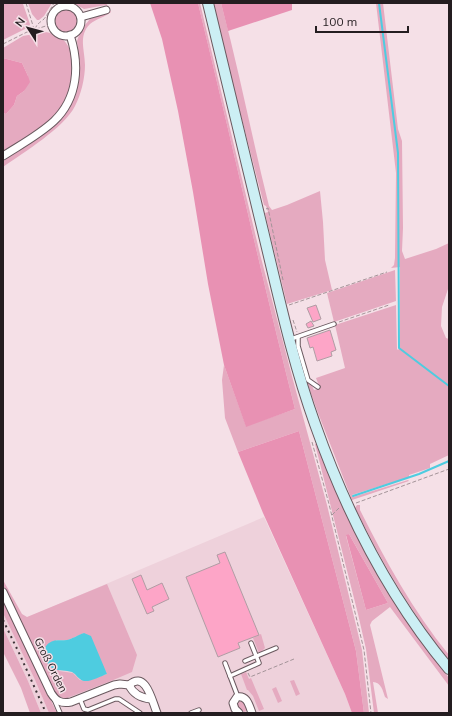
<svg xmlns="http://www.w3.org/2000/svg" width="452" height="716" font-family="Mulish,sans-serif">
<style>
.built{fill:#eed1db}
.green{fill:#e5aac0;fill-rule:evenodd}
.forest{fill:#e891b3}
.water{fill:#4ecce0}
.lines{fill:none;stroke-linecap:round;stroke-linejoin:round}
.stream{stroke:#4ecce0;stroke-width:2}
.building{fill:#fda5c7;stroke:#b09da4}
.service-casing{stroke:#6a595f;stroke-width:5.5}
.minor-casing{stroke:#6a595f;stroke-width:9}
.secondary-casing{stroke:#6a595f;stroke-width:12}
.path{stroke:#a49499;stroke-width:1;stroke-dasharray:4 2;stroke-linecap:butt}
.service{stroke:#fff;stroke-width:3.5}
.minor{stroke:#fff;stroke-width:7}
.secondary{stroke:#cceff4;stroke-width:10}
.rail{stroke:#3c3337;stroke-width:2;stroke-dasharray:2 4;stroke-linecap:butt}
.labels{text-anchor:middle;stroke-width:3;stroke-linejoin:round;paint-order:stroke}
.street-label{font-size:11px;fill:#241d20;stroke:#f5e0e7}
</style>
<rect width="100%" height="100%" fill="#f5e0e7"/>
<g class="built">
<polygon points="264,517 345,694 352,713 57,713 56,711 59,699 55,694 21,620"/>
<polygon points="3,613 35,680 49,713 41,713 28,681 3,628"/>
</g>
<g class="green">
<polygon points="3,3 23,4 30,24 29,27 3,40"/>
<polygon points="28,3 52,3 44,16 39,20 37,20 32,14"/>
<path d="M 73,3 L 106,3 L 111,12 C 105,17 96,19 90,24 C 78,36 85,50 85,65 C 85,78 81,95 75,106 C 64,128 24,152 3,167 L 3,160 L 42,134 L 62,117 L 72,103 L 78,85 L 80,66 L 77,41 L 79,35 L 85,25 L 90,19 L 109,12 L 106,5 L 84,9 Z"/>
<path d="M 198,3 L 200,3 L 260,254 L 293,380 L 327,505 L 362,650 L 369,713 L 364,713 L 356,651 L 299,431 L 238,452 L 225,418 L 222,380 L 224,365 L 246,426 L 295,409 C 261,274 231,138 198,3 Z"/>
<path d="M 212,3 L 221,3 C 239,70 252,138 269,206 L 272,210 L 287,205 L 320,191 L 323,222 L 325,260 L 332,290 L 287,304 L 265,213 L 268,212 L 266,206 L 264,205 Z"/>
<polygon points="376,3 383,3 398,129 402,141 403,228 402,251 405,259 436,249 449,243 449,286 442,307 441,326 446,338 449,339 449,455 430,464 430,468 409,475 409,477 352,495 353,497 408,480 409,481 352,500 318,413 307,382 311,384 314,390 318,389 319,386 316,378 345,368 335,325 396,305 397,349 398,350 400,347 400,267 391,268 394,265 395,258 396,173"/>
<circle cx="66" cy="21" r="11"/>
<path d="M 45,32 C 79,36 77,75 66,100 C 61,109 53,116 46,124 L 3,152 L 3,113 L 6,114 L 14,105 L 17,96 L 24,91 L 28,76 L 22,63 L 3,58 L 3,48 L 23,36 Z"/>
<polygon points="395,270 396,301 334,322 327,293"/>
<path d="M 315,444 L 317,444 C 340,506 369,567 407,622 C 420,641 435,659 449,678 L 449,686 L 390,607 L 372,621 L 370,625 L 388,699 L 385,697 C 383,691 381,682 373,682 L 378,713 L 374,713 L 366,649 L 358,614 ZM 349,534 L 388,603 L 366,610 L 346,536 Z"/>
<path d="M 357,505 L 360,505 L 360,510 C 385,560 413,611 449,655 L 449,660 C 411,613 382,562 355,508 Z"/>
<path d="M 3,580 L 22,614 L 27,617 L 107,584 L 137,655 L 132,672 L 111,681 L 67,698 L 62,698 L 55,694 L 3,585 ZM 84,633 L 107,674 L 86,681 L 80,680 L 73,673 L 59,671 L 56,640 L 68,640 Z"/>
<polygon points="3,601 57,713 49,713 35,680 3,613"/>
<polygon points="3,628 28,681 41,713 30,713 21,688 3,652"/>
<polygon points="261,634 265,648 262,651 259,653 253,638"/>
<polygon points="246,672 249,679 251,678 264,709 259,711 253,696 248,690 247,690 241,674"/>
<polygon points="294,680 300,694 296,696 290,681"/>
<polygon points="276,687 282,701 278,703 272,689"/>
<polygon points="242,701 247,709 245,712 238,709 237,705 239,702"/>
</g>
<g class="forest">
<path d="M 150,3 L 198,3 C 231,138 261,274 295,409 L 246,427 L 224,365 L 208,284 L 193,192 L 178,111 L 162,39 Z"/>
<polygon points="221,3 292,3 292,10 228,31"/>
<polygon points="3,58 22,63 28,76 30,82 24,91 17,96 14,105 6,114 3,113"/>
<polygon points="299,431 356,651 364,713 352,713 345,694 263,513 238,452"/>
<polygon points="349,534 354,543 388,603 366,610 346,535"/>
</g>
<path class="water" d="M 84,633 L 91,636 L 107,674 C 101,676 91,682 84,681 C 79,680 76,674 72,672 C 66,670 59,671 54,669 C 45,665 40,649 49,643 C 54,639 61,641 67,640 C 72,639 78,635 84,633 Z"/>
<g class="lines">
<g class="stream">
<polyline points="379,3 398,153 399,348 449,386"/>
<polyline points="353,496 419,474 449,461"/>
</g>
</g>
<g class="building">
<polygon points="316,305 321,319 313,322 307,308"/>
<polygon points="311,321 314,326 308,328 306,324"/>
<polygon points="330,330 336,350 331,352 332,356 317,361 313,347 310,348 307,338"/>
<polygon points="225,552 259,635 238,643 240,648 218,657 186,577 220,563 217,555"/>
<polygon points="141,575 147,590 162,583 169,599 152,607 154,611 147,614 132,579"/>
</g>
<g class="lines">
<g class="service-casing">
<g id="service">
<polyline points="298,337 298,346 308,380 318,387"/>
<polyline points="291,339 334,324"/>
<polyline points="245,661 276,648"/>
<polyline points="225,663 230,676"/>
<polyline points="238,697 230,676 259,663 251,643"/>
<polyline points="54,699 60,713"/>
<polyline points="80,699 84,709 88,710 115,699 119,699 140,713"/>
<polyline points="191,713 199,710"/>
</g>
</g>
<g class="minor-casing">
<g id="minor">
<circle cx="66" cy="21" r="15"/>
<polyline points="81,17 106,10"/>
<path d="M 3,156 C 20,145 39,135 54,121 C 78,98 80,65 70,35"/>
<path d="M 3,592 L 51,693 C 56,701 61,704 71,702 L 114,685 L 120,684 L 129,685"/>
<path d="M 129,685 C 146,670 152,701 157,713"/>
<path d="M 129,685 C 133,694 141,698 151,699"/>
<path d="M 239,713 L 235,709 L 233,703 L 237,697 C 247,695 249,705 252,713"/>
</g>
</g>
<g class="secondary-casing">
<path id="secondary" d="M 208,3 C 226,77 244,152 262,227 C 278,293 292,360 315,424 C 346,512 389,597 449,669"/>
</g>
<g class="path">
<polyline points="26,3 34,29"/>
<path d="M 35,29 C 37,24 39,23 43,20 C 47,16 51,8 54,3"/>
<polyline points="3,44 27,32 52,24"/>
<polyline points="266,209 268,208 283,280"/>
<polyline points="289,305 387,272"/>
<polyline points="293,320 297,332"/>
<polyline points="339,322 389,305"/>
<polyline points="312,442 329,504 364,650 371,713"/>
<polyline points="356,503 449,469"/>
<polyline points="332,515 339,508"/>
<polyline points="248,673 250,677 294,659"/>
</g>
<use href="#service" class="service"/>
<use href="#minor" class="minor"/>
<use href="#secondary" class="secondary"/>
<polyline class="rail" points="3,620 20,655 46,713"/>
</g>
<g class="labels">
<g class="street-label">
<text transform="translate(51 665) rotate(63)" y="4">Groß Orden</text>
</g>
</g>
<rect width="452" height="716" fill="none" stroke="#241d20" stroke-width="8"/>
<g transform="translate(28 28) rotate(306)" stroke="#f5e0e7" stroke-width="3" paint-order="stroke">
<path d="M0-3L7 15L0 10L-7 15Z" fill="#241d20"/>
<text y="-6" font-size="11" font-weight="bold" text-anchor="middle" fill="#241d20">N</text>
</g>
<path d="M316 26v6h92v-6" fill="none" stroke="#241d20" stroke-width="2"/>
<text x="322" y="26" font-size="12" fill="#241d20" stroke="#f5e0e7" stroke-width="3" paint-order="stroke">100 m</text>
</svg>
